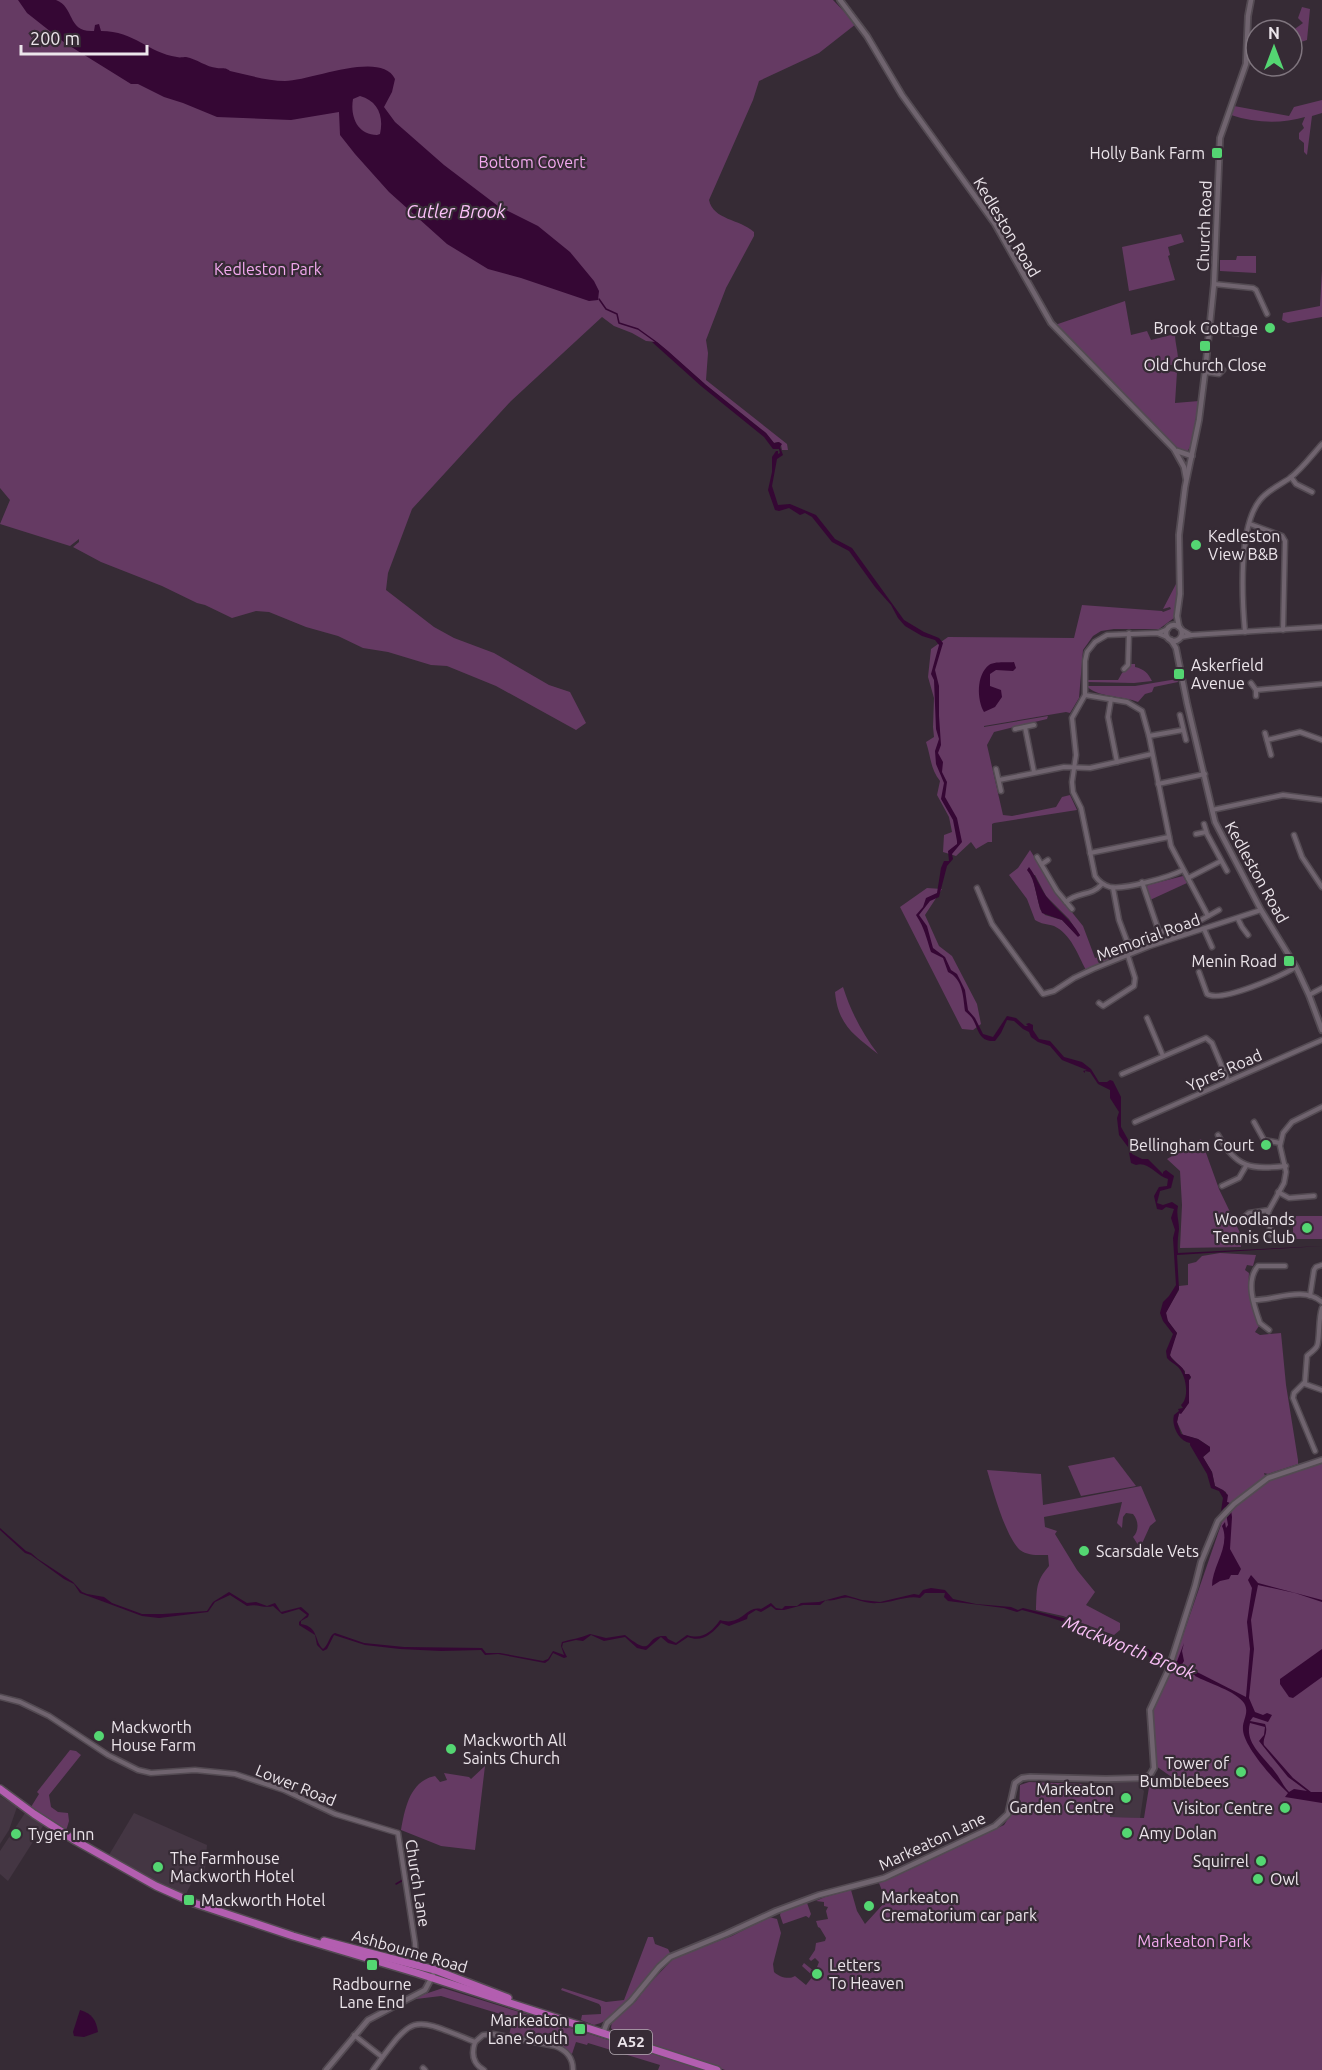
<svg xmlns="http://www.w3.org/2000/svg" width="1322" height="2070" font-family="Ubuntu,sans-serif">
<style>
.built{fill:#443643}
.green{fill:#653a63;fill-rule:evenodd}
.water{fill:#350734;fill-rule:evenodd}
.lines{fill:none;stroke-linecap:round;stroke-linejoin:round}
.stream{stroke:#350734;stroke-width:1.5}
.minor-casing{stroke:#534a52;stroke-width:7}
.tertiary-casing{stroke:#534a52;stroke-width:8}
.trunk-casing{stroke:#534a52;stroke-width:10}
.minor{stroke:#70646f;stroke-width:4}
.tertiary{stroke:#70646f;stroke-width:4.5}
.trunk{stroke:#b35eb0;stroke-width:7}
.poi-dot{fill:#54d672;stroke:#362b35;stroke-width:2}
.labels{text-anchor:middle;stroke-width:4.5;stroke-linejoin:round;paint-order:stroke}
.shield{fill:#362b35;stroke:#b5adb4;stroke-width:1.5}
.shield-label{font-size:15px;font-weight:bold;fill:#ece5eb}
.poi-label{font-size:16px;fill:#ece5eb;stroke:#362b35;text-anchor:start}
.park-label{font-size:16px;fill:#f3a9ef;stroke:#362b35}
.street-label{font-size:16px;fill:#ece5eb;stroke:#362b35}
.water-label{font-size:18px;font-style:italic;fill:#fcc1f9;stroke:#362b35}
</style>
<rect width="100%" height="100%" fill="#362b35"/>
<g class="built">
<polygon points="1110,1781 1140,1781 1139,1785 1144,1791 1140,1818 1110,1817"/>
<polygon points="0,1796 17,1807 9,1830 0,1844"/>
<polygon points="25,1813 43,1826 8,1881 0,1874 0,1851"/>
<polygon points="134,1813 207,1845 205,1870 201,1881 193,1880 185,1896 122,1864 109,1855"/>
</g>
<g class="green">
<path d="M 0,0 L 833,0 L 856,24 L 819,53 L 759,81 L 753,100 L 709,200 C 713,220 740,219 754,232 L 754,236 L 726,288 L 706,340 L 708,353 L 706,380 L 787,444 L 788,450 L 782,450 L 781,445 L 778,442 L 774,443 L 766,433 L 706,385 L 657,342 L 646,341 L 632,333 L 614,326 L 602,317 L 511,401 L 412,509 L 388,573 L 386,590 L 434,627 L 454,638 L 494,653 L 549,685 L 570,692 L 586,723 L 576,730 L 496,686 L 447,666 L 431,665 L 388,652 L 363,648 L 338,636 L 306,627 L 269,612 L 256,611 L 232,618 L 205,605 L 197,603 L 162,586 L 101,562 L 73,547 L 79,542 L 79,539 L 70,546 L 0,524 L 10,500 L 0,488 Z"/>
<polygon points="1302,7 1310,9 1307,40 1298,43 1298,48 1292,45 1292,31 1303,23 1298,18"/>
<path d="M 1322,100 L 1322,113 L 1312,116 L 1307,155 L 1304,152 L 1304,143 L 1299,139 L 1299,133 L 1304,128 L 1302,124 L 1305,117 C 1281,124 1255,123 1231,115 L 1234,106 L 1289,116 L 1294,107 Z"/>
<polygon points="1181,234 1184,242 1168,247 1170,255 1168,256 1175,280 1129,291 1122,247"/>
<polygon points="1237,256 1256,256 1256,273 1220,271 1220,260 1236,260"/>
<polygon points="1322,270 1322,317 1288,323 1282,320 1283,313 1320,306"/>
<path d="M 1125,301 L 1131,335 L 1147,331 L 1151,340 L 1175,334 C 1175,344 1179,354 1178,365 L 1169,365 L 1168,371 L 1177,372 L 1175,403 L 1199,401 L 1191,445 L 1187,452 L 1182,452 L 1176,449 L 1055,325 Z"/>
<path d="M 1178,583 L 1178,602 L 1176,604 L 1174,618 L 1159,629 L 1114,629 L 1101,631 L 1093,636 L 1083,650 L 1079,698 L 1070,713 L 1066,712 L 984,726 L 984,727 L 1048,716 L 1047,719 L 994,732 L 987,745 L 1003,815 L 1012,816 L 1056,807 L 1062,797 L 1070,795 L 1077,810 L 994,823 L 992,824 L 992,842 L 988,842 L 976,849 L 971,842 L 956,856 L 943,852 L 944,835 L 952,832 L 949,817 L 937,795 L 940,781 C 930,768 931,757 926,742 L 934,737 L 933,727 L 934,698 L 928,677 L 931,649 L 948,637 L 1074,638 L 1082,605 L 1162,611 L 1163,612 L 1171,609 L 1170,607 L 1163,609 L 1176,584 Z"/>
<path d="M 1131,664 L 1135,664 L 1135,667 C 1144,669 1148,673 1152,681 L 1134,683 L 1087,682 L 1087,680 L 1118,680 L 1122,673 Z"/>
<path d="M 1177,679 L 1178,682 L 1154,687 L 1152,692 L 1145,694 L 1138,702 C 1124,696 1095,697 1087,686 L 1135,686 Z"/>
<path d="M 1030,850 L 1058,895 L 1083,926 L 1095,958 L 1119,950 L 1120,954 L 1086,970 C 1078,955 1071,934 1054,926 C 1047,924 1041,924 1035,920 L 1027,899 L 1009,875 L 1018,868 ZM 1032,875 L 1035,875 L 1046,896 L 1069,919 L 1080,936 L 1078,936 L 1062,920 L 1045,915 L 1040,909 Z"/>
<polygon points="1183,876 1187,883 1150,900 1146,888 1148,885"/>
<polygon points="927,888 942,889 925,915 939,946 952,956 977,1004 981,1024 973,1030 962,1029 900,907"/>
<path d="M 843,987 C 851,1012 862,1033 878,1054 C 854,1035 838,1025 835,992 Z"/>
<polygon points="1201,1139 1219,1189 1242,1237 1241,1247 1180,1248 1182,1205 1180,1171 1167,1159"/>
<rect x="1293" y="1216" width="29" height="23"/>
<path d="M 1220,1253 L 1256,1255 L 1253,1266 L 1247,1265 L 1245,1270 L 1249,1273 C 1248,1284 1251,1295 1252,1305 L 1254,1306 L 1259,1326 L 1255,1332 L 1260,1335 L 1281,1333 L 1286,1385 L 1298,1460 L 1298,1464 L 1268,1474 L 1264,1473 L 1265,1476 L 1231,1504 L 1227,1502 L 1226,1492 L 1215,1486 L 1212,1472 L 1203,1457 L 1210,1451 L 1210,1447 L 1198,1439 L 1183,1435 L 1177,1422 L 1179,1414 C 1190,1408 1189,1394 1189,1380 L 1191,1378 L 1189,1374 L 1185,1374 L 1185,1371 L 1170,1356 L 1171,1348 L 1177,1333 L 1167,1320 L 1166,1312 L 1179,1290 L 1179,1286 L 1188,1285 L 1188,1264 L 1196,1262 L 1202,1256 Z"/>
<polygon points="1114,1457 1136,1486 1081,1496 1068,1466"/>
<path d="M 1322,1463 L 1322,2070 L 725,2070 L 615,2033 L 611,2028 L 612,2021 L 636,2001 L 646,1987 L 675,1957 L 732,1936 L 769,1917 L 777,1919 L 781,1933 L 773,1964 L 774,1972 C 779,1977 789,1980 795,1976 L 806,1985 L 813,1976 L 802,1966 L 804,1963 L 815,1972 L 819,1962 L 815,1958 L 811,1961 L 809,1959 L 815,1950 L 816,1943 L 825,1941 L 826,1938 L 820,1928 L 818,1927 L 816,1921 L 828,1919 L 826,1911 L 828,1907 L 824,1906 L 824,1902 L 816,1901 L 825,1897 L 851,1890 L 857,1911 L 865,1924 L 886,1901 L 879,1883 L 1004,1825 L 1013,1811 L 1014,1814 L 1019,1812 L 1020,1785 L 1029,1782 L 1084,1784 L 1084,1796 L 1110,1796 L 1110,1817 L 1144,1818 L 1150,1781 L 1174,1782 L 1173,1778 L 1156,1766 L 1152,1711 L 1170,1673 L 1224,1516 L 1265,1482 L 1276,1477 Z"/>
<path d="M 987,1470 L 1041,1474 L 1043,1505 L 1141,1486 L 1156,1521 L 1150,1526 L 1140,1548 L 1133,1537 C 1139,1531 1139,1521 1133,1514 L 1126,1513 L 1123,1517 L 1122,1528 L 1117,1523 L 1122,1502 L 1044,1517 L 1045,1527 L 1057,1531 L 1055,1534 L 1077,1570 L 1095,1592 L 1086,1605 L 1120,1623 L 1120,1630 L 1114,1635 L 1063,1616 L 1036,1610 C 1037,1590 1035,1582 1049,1566 L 1048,1555 C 1039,1555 1028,1556 1020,1550 C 1005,1536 993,1490 987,1470 Z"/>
<polygon points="70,1750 76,1751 81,1755 49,1795 51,1807 58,1812 68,1813 69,1821 66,1831 31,1807 39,1794 37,1792"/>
<path d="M 485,1766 L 475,1850 L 441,1846 L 401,1830 C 405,1808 410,1781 435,1776 L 440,1782 L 447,1780 L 444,1773 L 469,1777 L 471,1779 Z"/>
<polygon points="807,1903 811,1914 809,1918 806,1916 783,1924 780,1915 781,1912"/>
<path d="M 648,1937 L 653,1937 L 655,1944 L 668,1949 L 671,1955 C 645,1968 627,2018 594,2025 L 581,2020 L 582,2015 L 601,2014 L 601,2007 L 599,2004 L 561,1990 L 562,1988 L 606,2002 L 624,2000 Z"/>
<polygon points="443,1988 704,2070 658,2070 660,2065 588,2043 587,2045 576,2042 572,2054 559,2045 509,2035 513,2018 441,1996 416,1999 416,1997"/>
</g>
<g class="water">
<path d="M 18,0 C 27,0 49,0 56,0 C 75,7 67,33 94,31 L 95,25 L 99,24 L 101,31 C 135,31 148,53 177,57 C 179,58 184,57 186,57 C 197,59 206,67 217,68 C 223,69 225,67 230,71 C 248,75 268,81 285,81 C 311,81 381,50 395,79 L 392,92 L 384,107 L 395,122 L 444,165 L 498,206 L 538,226 L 570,252 L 594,281 L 599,291 L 598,300 L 589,301 L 521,278 L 488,269 L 447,244 L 389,192 L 355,154 L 340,135 L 339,112 L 291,120 L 217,117 L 183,103 L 164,97 L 138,84 L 131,84 L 65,43 L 27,13 ZM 360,96 C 378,101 384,116 380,134 L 377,135 C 357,135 350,116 353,99 Z"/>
<path d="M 652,342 L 657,342 L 668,351 L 706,385 L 766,433 L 774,443 L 779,442 L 782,444 L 780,447 L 783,455 L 777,459 L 772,486 L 778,505 L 790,504 L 816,515 L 835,539 L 852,548 L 904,620 L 924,632 L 939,638 L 943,643 L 935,670 L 939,686 L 939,716 L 941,745 L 938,753 L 943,762 L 942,772 L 947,782 L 945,797 L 957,818 L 962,842 L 952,854 L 953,859 L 947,866 L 939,897 L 930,901 L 919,915 L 927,926 L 933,948 L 945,957 L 951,970 L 957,974 L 965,990 L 968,1010 L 975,1018 L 983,1034 L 993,1037 L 1007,1016 L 1016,1018 L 1025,1026 L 1028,1026 L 1026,1024 L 1029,1023 L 1033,1025 L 1033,1030 L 1039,1039 L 1050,1041 L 1064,1057 L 1082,1062 L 1091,1069 L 1099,1082 L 1107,1082 L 1110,1080 L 1113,1081 L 1121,1097 L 1121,1127 L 1130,1143 L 1132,1154 L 1142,1159 L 1148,1159 L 1163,1174 L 1163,1172 L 1166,1170 L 1174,1176 L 1171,1188 L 1160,1191 L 1157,1203 L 1163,1205 L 1172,1202 L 1178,1206 C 1176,1215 1179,1220 1179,1229 C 1178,1237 1177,1245 1178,1253 L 1322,1246 L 1177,1255 L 1179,1289 L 1166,1313 L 1168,1321 L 1177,1333 L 1170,1355 C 1173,1363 1184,1365 1185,1374 L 1189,1374 L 1191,1377 L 1189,1380 L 1189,1403 L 1181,1414 L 1179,1413 L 1177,1422 L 1181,1434 L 1198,1439 L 1210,1447 L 1210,1451 L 1203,1457 L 1212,1472 L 1215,1486 L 1223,1490 L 1228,1495 L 1227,1502 L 1230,1503 L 1232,1517 L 1230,1549 L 1241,1569 L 1238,1575 L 1231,1575 L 1229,1579 L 1220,1581 L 1212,1586 C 1212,1566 1231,1546 1222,1526 L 1225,1522 L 1226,1528 L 1228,1525 L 1225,1507 L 1221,1511 L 1223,1498 L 1219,1491 L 1211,1488 L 1207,1474 L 1190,1445 L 1190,1443 C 1179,1441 1171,1426 1174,1415 L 1179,1411 L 1178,1409 L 1183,1408 L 1181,1405 C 1190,1397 1186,1375 1178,1367 C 1174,1363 1170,1362 1167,1358 L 1166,1351 L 1173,1334 L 1163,1321 L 1160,1313 L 1163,1302 L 1169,1296 L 1176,1285 L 1173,1238 L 1175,1230 L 1171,1218 L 1174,1209 L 1166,1207 L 1162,1210 L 1157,1209 L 1154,1196 L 1159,1187 L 1167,1186 L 1168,1179 C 1156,1176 1149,1161 1136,1165 L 1131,1163 L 1128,1147 L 1119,1135 L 1117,1118 L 1119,1112 L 1110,1098 L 1110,1090 L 1098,1084 L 1090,1072 L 1085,1071 L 1085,1073 L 1083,1071 L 1087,1070 L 1062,1060 L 1050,1046 L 1038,1042 L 1031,1037 L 1029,1032 L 1023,1029 L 1014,1021 L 1007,1020 L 1001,1033 L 995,1041 C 978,1042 979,1029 972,1018 C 970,1015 967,1013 965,1011 C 963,996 963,979 948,972 L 943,958 L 931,952 C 926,937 925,929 916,915 L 923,907 L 926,898 L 937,893 L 941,868 L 944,861 L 949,861 L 948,851 L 957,844 L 957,841 L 953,820 L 941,799 L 944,783 L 936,764 L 935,751 L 939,739 L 936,729 L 934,680 L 931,674 L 939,645 L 935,640 L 922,636 L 905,626 L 898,618 L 891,605 L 875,587 L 849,551 L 832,542 L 812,517 L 805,513 L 800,515 L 789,508 L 779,511 L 775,510 L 768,490 L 772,472 L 772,457 L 776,451 L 778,451 L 778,454 L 780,453 L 779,449 L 773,449 L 764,437 L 701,386 Z"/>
<path d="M 1014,662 L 1016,668 L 1013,671 L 996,670 L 990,674 L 990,686 L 1001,690 L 1002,697 L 995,707 L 984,712 C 977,700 976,675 989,665 C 995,661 1007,663 1014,662 Z"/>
<path d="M 1029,867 C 1036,876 1039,886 1046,896 C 1057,911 1070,918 1080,935 L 1078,937 L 1062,920 L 1042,913 C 1036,900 1036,880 1027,870 Z"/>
<path d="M 0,1528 L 26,1551 L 31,1553 L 38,1559 L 73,1582 L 82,1592 L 87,1594 L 104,1597 L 112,1603 L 142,1614 L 163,1614 L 207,1611 L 213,1602 L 229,1592 L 247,1603 L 256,1602 L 267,1606 L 275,1603 L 281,1612 L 301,1607 L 309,1614 L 308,1617 L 301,1621 L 301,1624 C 319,1627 314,1641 323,1649 C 329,1645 329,1635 335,1633 L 364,1643 L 404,1647 L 482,1648 L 486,1653 L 500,1653 L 543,1661 L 548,1659 L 553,1651 L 564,1655 L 561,1646 L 562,1642 C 572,1639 581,1638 590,1634 L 606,1638 L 625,1635 C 657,1661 642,1634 666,1636 L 668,1639 L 676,1643 L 687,1635 C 702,1640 712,1632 720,1620 C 742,1627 746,1605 761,1609 L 771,1603 L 776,1608 L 782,1609 L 785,1606 L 797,1606 L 801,1603 L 819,1602 L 845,1595 L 862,1600 L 880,1602 L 914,1594 L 919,1595 L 923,1590 L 931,1588 L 945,1590 L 953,1599 L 976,1604 L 1011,1607 L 1018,1610 L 1023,1608 L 1071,1620 L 1136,1647 L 1148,1649 L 1160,1658 L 1176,1664 L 1184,1643 L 1182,1651 L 1184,1661 L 1178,1671 C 1170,1664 1155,1659 1143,1654 C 1135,1650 1127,1645 1119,1641 C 1087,1629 1055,1618 1022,1610 L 1017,1612 L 1004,1608 L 948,1601 L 944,1597 L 945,1593 L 925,1593 L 920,1598 C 907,1595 892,1603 878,1603 C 867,1604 860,1600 850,1598 C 841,1596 835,1602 826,1600 L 820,1605 L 803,1605 L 784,1610 L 776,1610 L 771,1606 L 761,1612 L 756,1610 L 748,1615 L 747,1619 L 729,1626 L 721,1623 C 713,1633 702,1643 688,1637 L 676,1645 L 668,1643 L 661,1637 L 646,1650 L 637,1648 L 625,1637 L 604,1641 L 591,1635 L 583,1641 L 576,1640 L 563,1643 L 562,1647 L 567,1657 L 564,1658 L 553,1653 L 549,1660 L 545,1663 L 498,1654 L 485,1655 L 481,1650 L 441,1651 L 400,1649 L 365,1645 L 334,1635 L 327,1649 L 323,1651 L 317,1645 L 315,1635 L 299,1625 L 299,1622 L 307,1615 L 299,1609 L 282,1614 L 273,1606 C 264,1609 257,1603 247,1606 L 230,1595 L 215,1602 L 208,1612 L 159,1618 L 142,1616 L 80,1593 L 74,1584 L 64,1579 L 31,1555 L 25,1553 L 0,1530 Z"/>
<path d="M 1251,1575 L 1258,1583 L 1322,1600 L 1322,1602 L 1295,1593 L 1258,1585 L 1251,1620 L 1254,1649 L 1249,1698 L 1255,1712 L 1263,1715 L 1267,1713 L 1272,1715 L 1268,1722 L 1253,1717 L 1250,1721 L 1265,1724 C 1269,1733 1262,1738 1264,1745 L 1293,1778 L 1311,1792 L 1322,1792 L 1322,1803 L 1285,1797 L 1288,1793 C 1275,1781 1244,1747 1243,1730 C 1242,1720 1250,1713 1244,1703 C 1236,1691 1208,1683 1195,1676 L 1197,1672 L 1246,1697 L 1250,1649 L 1247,1622 L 1252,1588 L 1248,1580 ZM 1250,1723 L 1265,1727 L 1264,1735 L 1259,1741 L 1288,1777 L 1307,1791 L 1294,1789 L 1289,1792 C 1283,1786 1280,1778 1275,1772 C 1264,1757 1244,1743 1250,1723 Z"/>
<polygon points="1322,1649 1322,1677 1293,1698 1289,1697 1280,1684 1280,1679"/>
<path d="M 80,2010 C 92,2014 96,2019 98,2032 L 84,2037 L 74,2036 L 73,2032 Z"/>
</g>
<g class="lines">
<g class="stream">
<polyline points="599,299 606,309 617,314 619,323 638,329 656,342"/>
<polyline points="1179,1667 1196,1675"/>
<polyline points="396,1884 403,1880"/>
</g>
<g class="minor-casing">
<g id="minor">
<polyline points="1214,284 1253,288 1256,290 1267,314"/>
<polyline points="1209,329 1241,334"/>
<polyline points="1205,372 1219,374 1223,370"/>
<polyline points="1291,477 1296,484 1312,492"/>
<polyline points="1250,524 1282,536 1285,541 1283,630"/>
<polyline points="1182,630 1191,635"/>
<path d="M 1245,632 C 1242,599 1238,527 1260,500 C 1268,490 1280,485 1290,478 C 1302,469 1312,455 1322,444"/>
<polyline points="1158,633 1168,629"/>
<path d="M 1167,637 L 1157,633 L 1107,635 L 1095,642 L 1087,652 L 1085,661 L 1085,695 L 1072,718 L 1076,755 L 1072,782 L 1073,792 L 1081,808 L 1095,876 C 1099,882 1103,885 1110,887 C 1124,890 1170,877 1183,870"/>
<polyline points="1181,637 1192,635 1322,627"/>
<polyline points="1124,669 1128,665 1129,633"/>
<polyline points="1251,683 1256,690 1322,684"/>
<polyline points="1085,695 1127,702 1142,711 1149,736 1171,846 1208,916"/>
<polyline points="1256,696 1256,690"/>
<polyline points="1111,699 1108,717 1117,762"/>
<polyline points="1180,715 1186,740"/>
<polyline points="1025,727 1034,772"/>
<polyline points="1015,729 1034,725"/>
<polyline points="1265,733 1271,755"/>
<polyline points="1149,736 1183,730"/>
<polyline points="1267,740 1300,732 1322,740"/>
<polyline points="996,769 1001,791"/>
<polyline points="999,780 1064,767 1090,768 1152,754"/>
<polyline points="1158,784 1205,774"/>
<polyline points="1212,810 1283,795 1322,800"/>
<polyline points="1204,824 1207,834 1227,871"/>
<polyline points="1196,834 1206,832"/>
<polyline points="1294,835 1302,857 1322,887"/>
<polyline points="1090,853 1169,837"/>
<polyline points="1037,857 1057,891 1072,909"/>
<polyline points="1042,864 1048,860"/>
<polyline points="1188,878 1221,861"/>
<polyline points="1142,882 1159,932"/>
<polyline points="977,888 992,924 1043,994 1054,991 1074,978 1093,969 1150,946 1261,910"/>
<polyline points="1113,888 1119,920 1128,944"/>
<path d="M 1066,902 C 1078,891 1091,897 1102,884"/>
<polyline points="1238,919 1242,927 1248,935"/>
<polyline points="1201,920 1219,910"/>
<polyline points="1204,929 1212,947"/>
<polyline points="1152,935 1167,930"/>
<polyline points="1121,946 1135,941"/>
<path d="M 1199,972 L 1207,994 C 1221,1003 1281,976 1296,967"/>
<polyline points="1309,995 1322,988"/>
<polyline points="1099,1003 1103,1006 1134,986 1135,978 1128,956"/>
<polyline points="1147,1018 1163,1056"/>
<polyline points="1122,1074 1206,1038 1212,1043 1228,1081"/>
<polyline points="1135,1122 1322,1040"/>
<polyline points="1254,1122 1264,1140 1280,1143"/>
<path d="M 1218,1135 C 1236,1168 1251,1170 1286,1166"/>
<polyline points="1222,1186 1239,1178 1246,1166"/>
<polyline points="1278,1192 1289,1198 1314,1196"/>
<polyline points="1241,1220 1249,1213 1269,1210"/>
<polyline points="1271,1235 1268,1212 1284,1183 1286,1172 1280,1146 1283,1133 1292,1122 1322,1107"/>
<polyline points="1310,1296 1314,1270 1316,1267 1322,1265"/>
<path d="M 1254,1300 C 1276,1300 1303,1286 1322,1302"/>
<path d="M 1269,1330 L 1260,1323 C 1254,1306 1245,1281 1258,1266 L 1285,1266"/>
<polyline points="1305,1384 1322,1390"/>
<path d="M 1315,1451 L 1293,1398 L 1294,1393 L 1305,1382 L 1307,1356 C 1310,1353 1315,1350 1317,1346 C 1320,1340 1318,1319 1322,1308"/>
<polyline points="0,1697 20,1702 49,1716 108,1755 138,1770 151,1773 195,1770 235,1774 284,1790 335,1814 398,1833 415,1943 416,1966"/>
<polyline points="354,2035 382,2057"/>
<path d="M 475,2042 L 483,2035 L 493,2034 L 555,2046 C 566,2050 573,2058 573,2070"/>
<path d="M 475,2042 C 471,2054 473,2064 484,2070"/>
<polyline points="423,2068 425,2070"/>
<path d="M 373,2070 C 415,2013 410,2016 475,2042"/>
</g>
</g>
<g class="tertiary-casing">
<g id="tertiary">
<polyline points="840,0 867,36 902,95 995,224 1051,323 1174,449 1184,467 1186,478"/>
<polyline points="1177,451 1192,456"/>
<circle cx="1174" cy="633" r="8"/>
<polyline points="1179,627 1177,616 1180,594 1179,535 1185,487 1199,420 1205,372 1214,284 1220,138 1246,64 1248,16 1251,0"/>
<polyline points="1171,640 1176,648 1187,703 1215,822 1261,910 1296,967 1309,995 1322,1030"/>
<polyline points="603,2033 607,2023 631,2001 659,1967 670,1957 726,1934 776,1911 819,1895 884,1878 995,1826 1008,1814 1015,1783 1022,1778 1030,1777 1106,1779 1144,1778 1150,1775 1154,1768 1150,1710 1168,1671 1195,1586 1201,1562 1218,1521 1234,1504 1268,1478 1322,1460"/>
<polyline points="326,2070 368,2020 425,1990 433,1975"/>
</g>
</g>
<g class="trunk-casing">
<g id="trunk">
<polyline points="0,1789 34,1814 76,1841 156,1886 194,1903 293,1936 417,1973 717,2070"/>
<polyline points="324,1941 435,1970 508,1998"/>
</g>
</g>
<use href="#minor" class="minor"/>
<use href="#tertiary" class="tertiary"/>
<use href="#trunk" class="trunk"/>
</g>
<g class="poi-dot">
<rect x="1211" y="147" width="12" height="12" rx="3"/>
<circle cx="1270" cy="328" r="6"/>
<rect x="1199" y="340" width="12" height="12" rx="3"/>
<circle cx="1196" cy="545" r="6"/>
<rect x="1173" y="668" width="12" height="12" rx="3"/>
<rect x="1283" y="955" width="12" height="12" rx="3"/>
<circle cx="1266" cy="1145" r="6"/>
<circle cx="1307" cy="1228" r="6"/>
<circle cx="1084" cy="1551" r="6"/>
<circle cx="99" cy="1736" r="6"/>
<circle cx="451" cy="1749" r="6"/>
<circle cx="1241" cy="1772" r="6"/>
<circle cx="1126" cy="1798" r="6"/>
<circle cx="1285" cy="1808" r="6"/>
<circle cx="1127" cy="1833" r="6"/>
<circle cx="16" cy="1834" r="6"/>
<circle cx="1261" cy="1861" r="6"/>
<circle cx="158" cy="1867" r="6"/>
<circle cx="1258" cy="1879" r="6"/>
<rect x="183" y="1894" width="12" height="12" rx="3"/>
<circle cx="869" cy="1906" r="6"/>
<rect x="366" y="1959" width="12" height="12" rx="3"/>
<circle cx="817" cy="1974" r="6"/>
<rect x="574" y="2023" width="12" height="12" rx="3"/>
</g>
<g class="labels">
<rect class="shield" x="610" y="2030" width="42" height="24" rx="4.5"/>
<g class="shield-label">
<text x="631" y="2047">A52</text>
</g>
<g class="poi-label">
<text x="1205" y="159" text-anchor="end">Holly Bank Farm</text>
<text x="1258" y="334" text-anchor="end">Brook Cottage</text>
<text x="1205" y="371" text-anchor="middle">Old Church Close</text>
<text x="1208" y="542">Kedleston<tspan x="1208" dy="18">View B&amp;B</tspan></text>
<text x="1191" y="671">Askerfield<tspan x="1191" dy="18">Avenue</tspan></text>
<text x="1277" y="967" text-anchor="end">Menin Road</text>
<text x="1254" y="1151" text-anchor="end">Bellingham Court</text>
<text x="1295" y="1225" text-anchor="end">Woodlands<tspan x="1295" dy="18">Tennis Club</tspan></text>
<text x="1096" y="1557">Scarsdale Vets</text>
<text x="111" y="1733">Mackworth<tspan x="111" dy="18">House Farm</tspan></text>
<text x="463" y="1746">Mackworth All<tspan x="463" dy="18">Saints Church</tspan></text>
<text x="1229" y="1769" text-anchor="end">Tower of<tspan x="1229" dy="18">Bumblebees</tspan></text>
<text x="1114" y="1795" text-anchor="end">Markeaton<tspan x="1114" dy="18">Garden Centre</tspan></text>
<text x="1273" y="1814" text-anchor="end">Visitor Centre</text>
<text x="1139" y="1839">Amy Dolan</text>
<text x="28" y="1840">Tyger Inn</text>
<text x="170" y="1864">The Farmhouse<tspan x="170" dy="18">Mackworth Hotel</tspan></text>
<text x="1249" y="1867" text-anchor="end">Squirrel</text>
<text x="1270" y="1885">Owl</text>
<text x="881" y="1903">Markeaton<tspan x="881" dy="18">Crematorium car park</tspan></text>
<text x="201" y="1906">Mackworth Hotel</text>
<text x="829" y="1971">Letters<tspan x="829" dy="18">To Heaven</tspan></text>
<text x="372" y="1990" text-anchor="middle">Radbourne<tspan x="372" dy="18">Lane End</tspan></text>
<text x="568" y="2026" text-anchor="end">Markeaton<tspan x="568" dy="18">Lane South</tspan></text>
</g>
<g class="park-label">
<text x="532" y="168">Bottom Covert</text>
<text x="268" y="275">Kedleston Park</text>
<text x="1194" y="1947">Markeaton Park</text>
</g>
<g class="street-label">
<text transform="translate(1204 226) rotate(-88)" y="6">Church Road</text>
<text transform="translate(1007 227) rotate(59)" y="6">Kedleston Road</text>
<text transform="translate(1257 872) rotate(61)" y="6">Kedleston Road</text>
<text transform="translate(1148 937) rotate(-20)" y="6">Memorial Road</text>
<text transform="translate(1224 1070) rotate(-24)" y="6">Ypres Road</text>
<text transform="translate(296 1785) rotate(22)" y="6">Lower Road</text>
<text transform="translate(932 1841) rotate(-25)" y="6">Markeaton Lane</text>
<text transform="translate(418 1883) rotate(81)" y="6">Church Lane</text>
<text transform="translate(410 1951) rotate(16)" y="6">Ashbourne Road</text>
</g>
<g class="water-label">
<text x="456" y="218">Cutler Brook</text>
<text transform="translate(1129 1648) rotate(22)" y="6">Mackworth Brook</text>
</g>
</g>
<g transform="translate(1274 48)"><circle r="28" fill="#362b35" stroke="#7f757e" stroke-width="1.5"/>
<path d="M0-4.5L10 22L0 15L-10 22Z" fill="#54d672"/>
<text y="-9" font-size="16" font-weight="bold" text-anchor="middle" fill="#ece5eb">N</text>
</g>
<path d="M21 45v9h126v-9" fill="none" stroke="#ece5eb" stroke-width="3"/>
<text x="30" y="45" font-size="18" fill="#ece5eb" stroke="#362b35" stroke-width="4.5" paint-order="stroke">200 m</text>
</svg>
